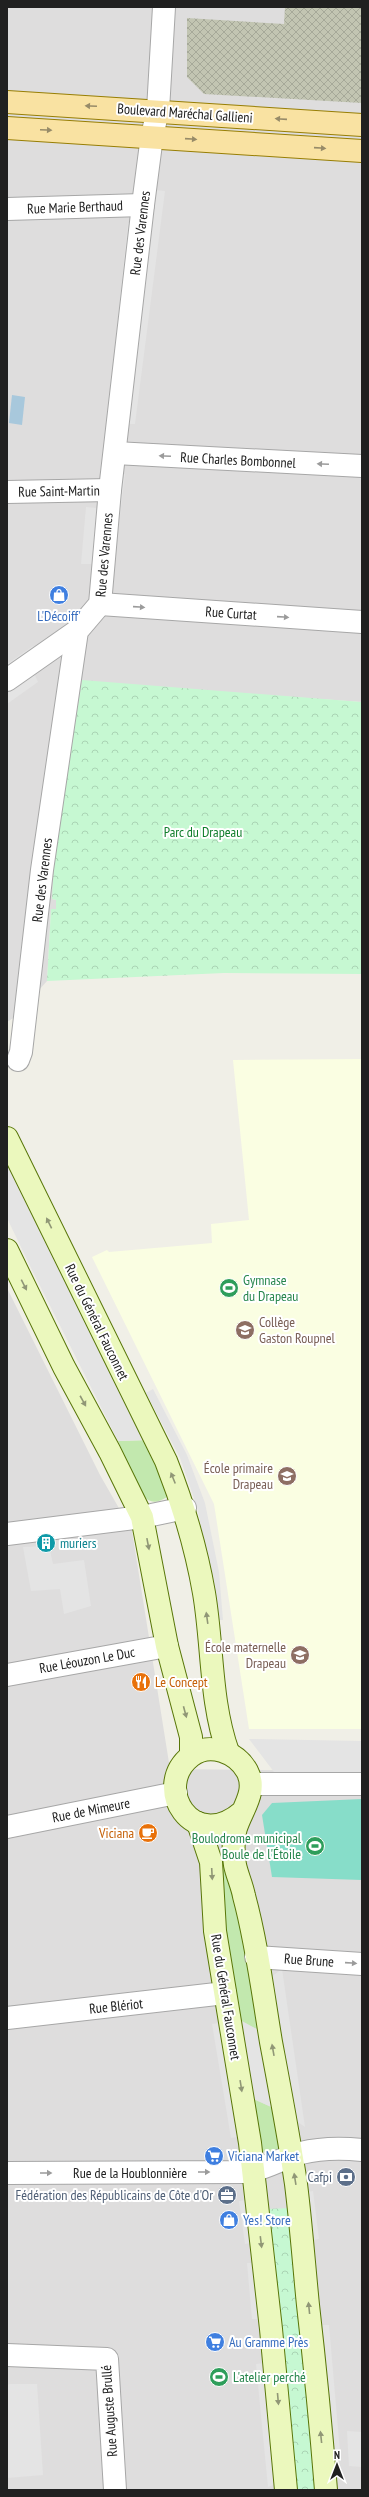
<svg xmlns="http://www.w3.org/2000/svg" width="369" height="2497" font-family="'PT Sans Narrow',sans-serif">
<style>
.residential{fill:#dedddd}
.education{fill:#fafee2}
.construction{fill:url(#construction-cross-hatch)}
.grass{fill:#c2e8ae}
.park{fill:url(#park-crowns)}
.pitch{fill:#87ddc9}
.parking{fill:#e4e4e4}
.water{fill:#a8c8dc}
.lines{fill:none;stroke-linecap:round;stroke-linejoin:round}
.minor-casing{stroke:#a7a7a7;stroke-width:24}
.secondary-casing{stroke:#587608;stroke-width:24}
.primary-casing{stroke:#977e04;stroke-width:24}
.minor{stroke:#fff;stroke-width:22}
.secondary{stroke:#ebf8bd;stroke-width:22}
.primary{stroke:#f9e2a2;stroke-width:22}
.oneway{fill:#978b68}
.oneway2{fill:#9b9b9b}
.oneway3{fill:#909776}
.labels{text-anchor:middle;stroke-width:4;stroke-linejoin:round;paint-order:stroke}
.street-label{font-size:14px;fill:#202020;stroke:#fff}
.shop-label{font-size:14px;fill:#366cbe;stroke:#fff;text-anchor:start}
.park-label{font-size:14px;fill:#0f7d2a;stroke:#fff}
.leisure-label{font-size:14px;fill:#27864d;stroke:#fff;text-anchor:start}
.education-label{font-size:14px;fill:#785e54;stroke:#fff;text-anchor:end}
.culture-label{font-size:14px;fill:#0d838f;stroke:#fff;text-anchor:start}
.food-label{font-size:14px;fill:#c56008;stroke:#fff;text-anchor:start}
.service-label{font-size:14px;fill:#4e5e75;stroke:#fff;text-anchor:end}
</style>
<defs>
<pattern id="construction-cross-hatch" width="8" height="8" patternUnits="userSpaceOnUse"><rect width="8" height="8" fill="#c2c5b2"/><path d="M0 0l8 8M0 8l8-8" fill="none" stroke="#a6a999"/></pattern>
<pattern id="park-crowns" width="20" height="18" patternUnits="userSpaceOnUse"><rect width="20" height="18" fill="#c6f8d2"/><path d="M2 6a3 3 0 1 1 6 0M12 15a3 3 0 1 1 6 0" fill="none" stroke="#aad4b4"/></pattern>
</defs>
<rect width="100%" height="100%" fill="#f0efe7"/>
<g class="residential">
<polygon points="7,7 362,7 362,702 170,688 52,899 56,900 56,909 51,909 47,981 15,1017 7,1022"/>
<polygon points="7,1288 100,1475 132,1531 170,1769 362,1771 362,2490 7,2490"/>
</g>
<polygon class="education" points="362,1059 362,1729 249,1729 214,1504 92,1257 107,1250 109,1252 212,1243 211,1224 249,1220 233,1060"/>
<polygon class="construction" points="285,7 362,7 362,103 204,94 187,77 187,18 284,24"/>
<g class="grass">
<path d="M 148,1440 L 169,1491 L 167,1497 C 156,1504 150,1503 142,1495 L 118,1441 Z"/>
<polygon points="224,1850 266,2034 236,2018 220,1930 219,1851"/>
<polygon points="249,2097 278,2110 280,2150 272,2154 258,2150"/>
</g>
<g class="park">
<polygon points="82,680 362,702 362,974 224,973 47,981 51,909 56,909 56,900 52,899 54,861"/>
<polygon points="291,2208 318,2490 289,2490 265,2209"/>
</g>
<polygon class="pitch" points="362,1799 362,1880 272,1877 262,1815 272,1803"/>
<g class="parking">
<polygon points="145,189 165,191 135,424 118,424 113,472 125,474 114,564 81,564 86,507 108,509 102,470 128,223 141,223"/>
<polygon points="33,646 42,656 30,664 38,682 7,704 7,664"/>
<polygon points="7,1152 148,1440 118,1441 31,1268 7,1218"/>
<polygon points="153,1389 187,1455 205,1503 219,1572 223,1620 217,1620 211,1575 197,1507 180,1458 146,1393"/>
<polygon points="49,1546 53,1564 84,1560 91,1606 64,1614 60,1589 31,1591 23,1547"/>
<polygon points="249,1739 362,1741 362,1772 274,1772"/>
<polygon points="282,1969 305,2127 296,2121 271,1977"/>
<polygon points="236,2018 266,2034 278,2110 249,2097"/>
<polygon points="219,2023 238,2137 231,2138 212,2024"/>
<polygon points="313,2191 319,2239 313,2240 307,2192"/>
<polygon points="245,2200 251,2243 245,2244 239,2201"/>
<polygon points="247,2263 253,2263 258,2319 252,2319"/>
<polygon points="322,2325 329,2325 340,2452 335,2453"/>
<polygon points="265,2363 275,2484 268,2487 256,2364"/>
<polygon points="10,2384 37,2384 43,2475 7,2478 7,2385"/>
<polygon points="347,2431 362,2432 362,2467 349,2466"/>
</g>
<polygon class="water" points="12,395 25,397 22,425 9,423"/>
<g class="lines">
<g class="minor-casing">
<g id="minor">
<polyline points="7,209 143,205"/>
<polyline points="115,453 362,466"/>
<polyline points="7,492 110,490"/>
<polyline points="100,604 362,622"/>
<polyline points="7,680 77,631"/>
<polyline points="18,1060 21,1052 42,870 77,631 100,604 110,490 143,205 152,136 158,110 164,7"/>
<polyline points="7,1534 142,1517 185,1508"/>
<polyline points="7,1675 167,1646"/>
<polyline points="251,1784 362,1784"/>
<polyline points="7,1827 176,1793"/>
<polyline points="256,1957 362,1964"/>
<polyline points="7,2018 225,1993"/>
<path d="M 7,2173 L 246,2172 C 266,2169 282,2158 301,2153 C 321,2148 342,2148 362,2150"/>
<polyline points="7,2355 107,2359 115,2490"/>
</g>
</g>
<g class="secondary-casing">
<g id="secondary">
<path d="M 7,1138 L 166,1461 C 183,1504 196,1547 204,1593 C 213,1646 210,1702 228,1752"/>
<polyline points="7,1250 64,1367 110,1452 142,1517 167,1646 191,1737 191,1755"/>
<path d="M 242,1812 C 193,1854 151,1787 191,1756 C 210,1741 237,1753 247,1771 C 258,1791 242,1809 236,1828 C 233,1838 233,1854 235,1865 C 237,1875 242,1885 244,1896 C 257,1944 263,1994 271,2042 C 280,2090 289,2137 296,2184 C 301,2224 304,2265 308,2305 C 315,2366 321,2428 326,2490"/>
<polyline points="198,1823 211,1862 215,1931 250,2143 271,2329 286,2490"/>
</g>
</g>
<g class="primary-casing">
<g id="primary">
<polyline points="7,102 362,125"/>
<polyline points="7,128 362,151"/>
</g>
</g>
<use href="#minor" class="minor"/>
<use href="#secondary" class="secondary"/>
<use href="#primary" class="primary"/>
</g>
<defs><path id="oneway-solid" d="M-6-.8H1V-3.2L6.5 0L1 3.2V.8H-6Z"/></defs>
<g class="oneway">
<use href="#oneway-solid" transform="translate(91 106) rotate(-177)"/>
<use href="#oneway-solid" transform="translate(281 119) rotate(-176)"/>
<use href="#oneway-solid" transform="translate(46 130) rotate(3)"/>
<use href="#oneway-solid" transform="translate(191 139) rotate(4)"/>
<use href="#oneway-solid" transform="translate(320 148) rotate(4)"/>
</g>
<g class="oneway2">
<use href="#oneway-solid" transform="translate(165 456) rotate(-177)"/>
<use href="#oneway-solid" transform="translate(323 464) rotate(-177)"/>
<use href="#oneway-solid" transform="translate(139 607) rotate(4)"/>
<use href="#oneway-solid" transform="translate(283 617) rotate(4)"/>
<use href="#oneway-solid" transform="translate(351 1963) rotate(4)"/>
<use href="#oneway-solid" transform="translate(204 2172)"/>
<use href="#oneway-solid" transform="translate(46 2173)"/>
</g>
<g class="oneway3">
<use href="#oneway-solid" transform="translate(49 1223) rotate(-116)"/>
<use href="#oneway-solid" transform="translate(24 1285) rotate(63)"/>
<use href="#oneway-solid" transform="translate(83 1401) rotate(61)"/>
<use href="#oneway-solid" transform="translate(173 1478) rotate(-112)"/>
<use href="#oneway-solid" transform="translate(148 1544) rotate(79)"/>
<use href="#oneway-solid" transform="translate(207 1618) rotate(-98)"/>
<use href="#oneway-solid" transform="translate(185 1712) rotate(75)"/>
<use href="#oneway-solid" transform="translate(212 1874) rotate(87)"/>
<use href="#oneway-solid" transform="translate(273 2050) rotate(-100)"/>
<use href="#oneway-solid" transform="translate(241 2086) rotate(81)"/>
<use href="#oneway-solid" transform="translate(295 2179) rotate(-99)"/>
<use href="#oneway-solid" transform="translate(261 2242) rotate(83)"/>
<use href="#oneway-solid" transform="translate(309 2308) rotate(-96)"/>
<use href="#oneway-solid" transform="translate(278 2399) rotate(85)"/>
<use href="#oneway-solid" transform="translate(321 2437) rotate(-96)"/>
</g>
<defs>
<g id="shop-disc" transform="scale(1)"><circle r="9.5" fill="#3f7fe0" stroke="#fff"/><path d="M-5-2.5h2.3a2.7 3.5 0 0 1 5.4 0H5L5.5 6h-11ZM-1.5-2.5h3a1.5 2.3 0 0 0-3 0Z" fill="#fff"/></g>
<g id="stadium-disc" transform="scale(1)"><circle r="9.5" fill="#2e9e5b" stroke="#fff"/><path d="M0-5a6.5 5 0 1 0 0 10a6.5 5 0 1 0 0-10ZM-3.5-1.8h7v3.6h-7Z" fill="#fff"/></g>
<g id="school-disc" transform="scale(1)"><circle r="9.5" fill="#8d6e63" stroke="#fff"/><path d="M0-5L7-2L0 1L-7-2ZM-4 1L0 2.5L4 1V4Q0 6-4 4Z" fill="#fff"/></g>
<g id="building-disc" transform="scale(1)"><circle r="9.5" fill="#0f9aa8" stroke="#fff"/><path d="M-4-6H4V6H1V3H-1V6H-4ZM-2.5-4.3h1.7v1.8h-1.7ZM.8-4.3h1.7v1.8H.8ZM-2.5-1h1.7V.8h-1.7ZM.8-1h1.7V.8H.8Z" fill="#fff"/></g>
<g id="restaurant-disc" transform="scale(1)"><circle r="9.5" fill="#e8710a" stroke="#fff"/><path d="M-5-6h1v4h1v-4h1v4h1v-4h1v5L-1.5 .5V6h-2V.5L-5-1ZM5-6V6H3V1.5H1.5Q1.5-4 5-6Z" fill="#fff"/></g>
<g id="cafe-disc" transform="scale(1)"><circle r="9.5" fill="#e8710a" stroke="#fff"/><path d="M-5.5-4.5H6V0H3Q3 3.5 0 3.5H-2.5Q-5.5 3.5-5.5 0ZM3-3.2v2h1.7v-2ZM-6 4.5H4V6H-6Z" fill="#fff"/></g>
<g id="supermarket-disc" transform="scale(1)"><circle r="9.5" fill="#3f7fe0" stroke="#fff"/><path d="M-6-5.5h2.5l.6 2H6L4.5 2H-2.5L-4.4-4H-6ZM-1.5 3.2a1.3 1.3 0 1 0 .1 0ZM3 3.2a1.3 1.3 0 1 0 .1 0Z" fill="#fff"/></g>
<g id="bank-disc" transform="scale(1)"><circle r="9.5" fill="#5c6f8a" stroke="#fff"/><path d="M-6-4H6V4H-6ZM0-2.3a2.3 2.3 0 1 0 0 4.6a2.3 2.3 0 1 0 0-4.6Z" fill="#fff"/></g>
<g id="office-disc" transform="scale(1)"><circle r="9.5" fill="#5c6f8a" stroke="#fff"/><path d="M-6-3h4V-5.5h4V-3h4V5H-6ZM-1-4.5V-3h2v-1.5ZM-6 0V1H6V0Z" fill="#fff"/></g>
</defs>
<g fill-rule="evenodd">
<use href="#shop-disc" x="59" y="595"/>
<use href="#stadium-disc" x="229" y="1288"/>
<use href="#school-disc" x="245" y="1330"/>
<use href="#school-disc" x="287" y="1476"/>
<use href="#building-disc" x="46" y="1543"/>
<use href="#school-disc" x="300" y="1655"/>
<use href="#restaurant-disc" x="141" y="1682"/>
<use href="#cafe-disc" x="148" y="1833"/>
<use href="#stadium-disc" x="315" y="1846"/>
<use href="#supermarket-disc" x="214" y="2156"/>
<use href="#bank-disc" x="346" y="2177"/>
<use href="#office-disc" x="227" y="2195"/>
<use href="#shop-disc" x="229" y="2220"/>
<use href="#supermarket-disc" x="215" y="2342"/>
<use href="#stadium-disc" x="219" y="2377"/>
</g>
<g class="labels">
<g class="street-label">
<text transform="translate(185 113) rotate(4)" y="5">Boulevard Maréchal Gallieni</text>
<text transform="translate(75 207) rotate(-2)" y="5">Rue Marie Berthaud</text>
<text transform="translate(140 233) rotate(-83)" y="5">Rue des Varennes</text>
<text transform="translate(238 460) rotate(3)" y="5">Rue Charles Bombonnel</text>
<text transform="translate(59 491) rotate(-1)" y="5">Rue Saint-Martin</text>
<text transform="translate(104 555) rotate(-85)" y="5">Rue des Varennes</text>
<text transform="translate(231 613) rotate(4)" y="5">Rue Curtat</text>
<text transform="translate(42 880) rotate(-83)" y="5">Rue des Varennes</text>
<text transform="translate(97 1322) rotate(64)" y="5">Rue du Général Fauconnet</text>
<text transform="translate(87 1660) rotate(-10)" y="5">Rue Léouzon Le Duc</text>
<text transform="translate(91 1810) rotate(-11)" y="5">Rue de Mimeure</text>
<text transform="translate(309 1960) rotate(4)" y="5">Rue Brune</text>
<text transform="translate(226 1997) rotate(81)" y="5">Rue du Général Fauconnet</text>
<text transform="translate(116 2006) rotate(-6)" y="5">Rue Blériot</text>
<text x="130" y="2178">Rue de la Houblonnière</text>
<text transform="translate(109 2411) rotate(-94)" y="5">Rue Auguste Brullé</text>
</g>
<g class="shop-label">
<text x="59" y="621" text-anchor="middle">L'Décoiff'</text>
<text x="228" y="2161">Viciana Market</text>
<text x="243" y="2225">Yes! Store</text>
<text x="229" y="2347">Au Gramme Près</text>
</g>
<g class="park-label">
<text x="203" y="837">Parc du Drapeau</text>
</g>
<g class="leisure-label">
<text x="243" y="1285">Gymnase<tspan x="243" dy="16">du Drapeau</tspan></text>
<text x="301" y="1843" text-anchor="end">Boulodrome municipal<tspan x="301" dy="16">Boule de l'Étoile</tspan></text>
<text x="233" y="2382">L'atelier perché</text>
</g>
<g class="education-label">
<text x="259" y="1327" text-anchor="start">Collège<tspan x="259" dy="16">Gaston Roupnel</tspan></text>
<text x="273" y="1473">École primaire<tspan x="273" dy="16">Drapeau</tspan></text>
<text x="286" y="1652">École maternelle<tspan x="286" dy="16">Drapeau</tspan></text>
</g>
<g class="culture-label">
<text x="60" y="1548">muriers</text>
</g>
<g class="food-label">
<text x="155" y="1687">Le Concept</text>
<text x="134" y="1838" text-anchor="end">Viciana</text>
</g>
<g class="service-label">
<text x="332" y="2182">Cafpi</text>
<text x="213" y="2200">Fédération des Républicains de Côte d'Or</text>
</g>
</g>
<rect width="369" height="2497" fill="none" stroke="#202020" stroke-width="16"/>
<g transform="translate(337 2465)" stroke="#ffffff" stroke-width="3" paint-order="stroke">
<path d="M0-3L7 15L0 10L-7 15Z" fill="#202020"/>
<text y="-6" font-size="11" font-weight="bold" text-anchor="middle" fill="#202020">N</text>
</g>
</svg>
